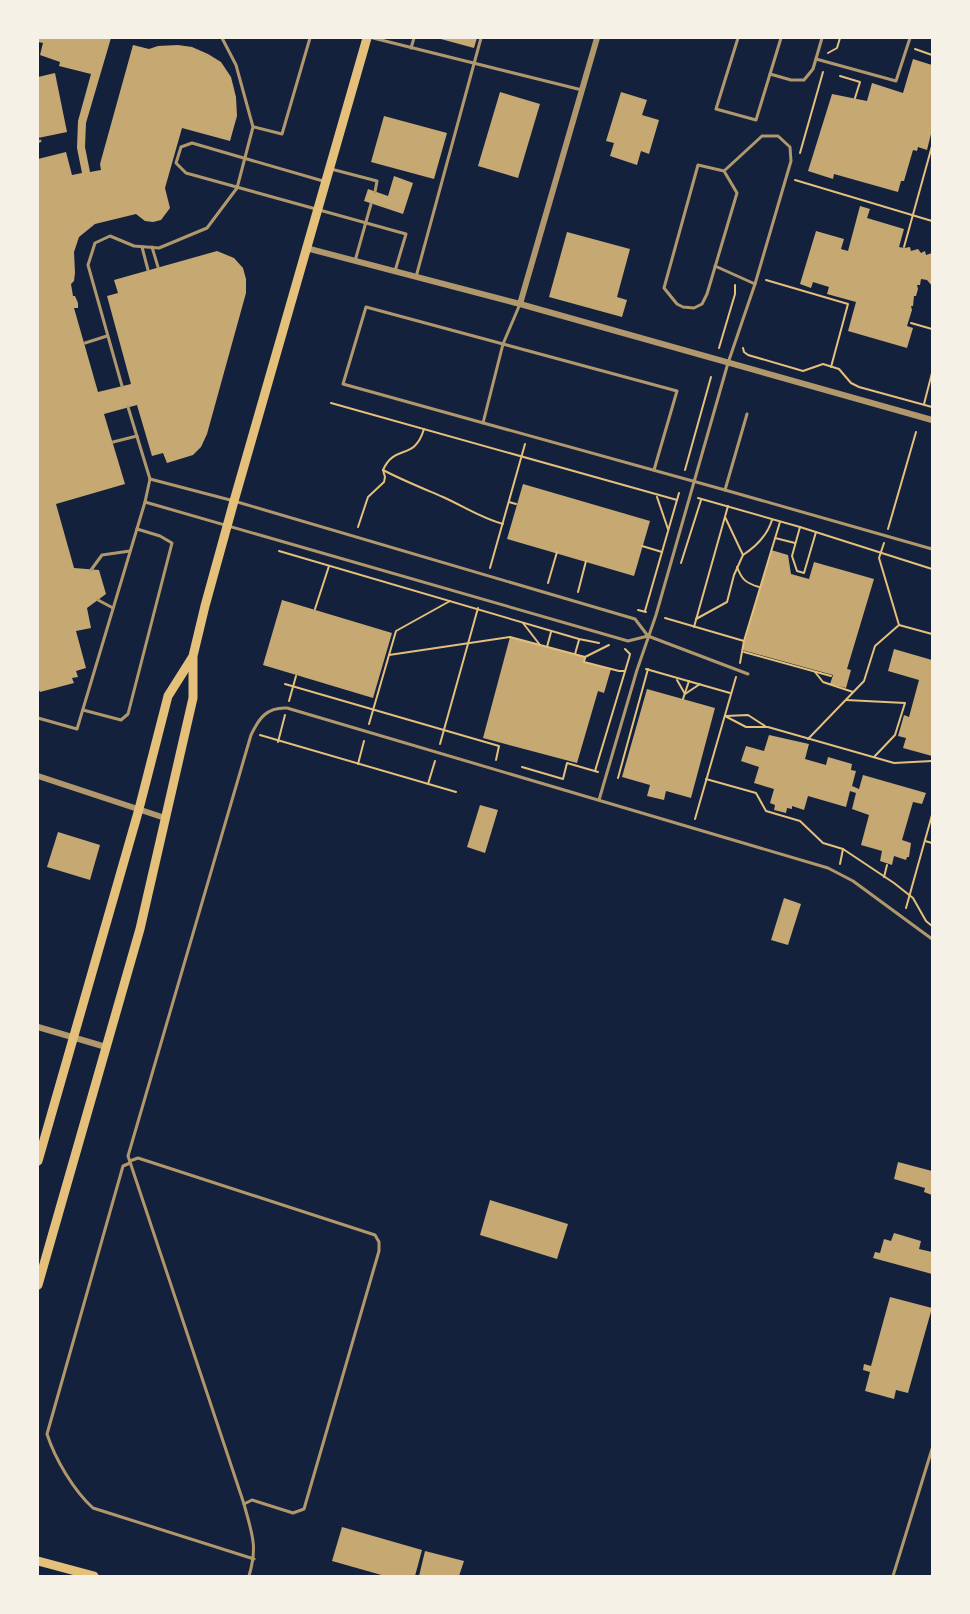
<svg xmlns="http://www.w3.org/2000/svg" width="970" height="1614" font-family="'Playfair Display',serif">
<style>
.building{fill:#c6a872}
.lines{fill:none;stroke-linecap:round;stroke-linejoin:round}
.path{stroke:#e5c07b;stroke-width:2}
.service{stroke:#b1986c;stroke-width:3}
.minor{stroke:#b1986c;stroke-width:6}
.secondary{stroke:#e5c07b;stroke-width:9}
</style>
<rect width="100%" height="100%" fill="#14213d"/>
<g class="building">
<polygon points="38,38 111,38 86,123 85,147 90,172 101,170 100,164 133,45 149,49 158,46 178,45 192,47 208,54 221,62 231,77 236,97 237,116 230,141 182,128 165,188 170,208 161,220 153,222 145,221 136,214 95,224 79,237 74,252 75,273 74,281 71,284 73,296 75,296 78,303 78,308 74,308 98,392 131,384 107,296 118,293 114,280 217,251 234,258 243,268 246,279 246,293 207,434 201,447 193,455 167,463 163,453 152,456 137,405 104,414 125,484 56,504 74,568 99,570 106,594 87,608 91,628 76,631 86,668 76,671 78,677 72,678 74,683 40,692 38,688 38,159 66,152 72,175 82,173 77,148 78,121 91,74 59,66 60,62 40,55 43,43 38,42"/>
<polygon points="437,38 477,38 474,48"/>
<polygon points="913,59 932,65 932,130 927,150 918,147 917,151 913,150 904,181 901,181 898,192 834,174 833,179 808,171 832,94 867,101 872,83 903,93"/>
<polygon points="55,73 67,132 38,138 38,77"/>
<polygon points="500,92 540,104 518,178 478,166"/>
<polygon points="621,92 647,100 642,115 659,120 649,154 641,151 637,165 610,156 614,143 606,141"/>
<polygon points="384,116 447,133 434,179 371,162"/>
<polygon points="394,176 413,183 403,214 364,201 368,189 388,196"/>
<polygon points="860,206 870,209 867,218 904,229 899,247 904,248 910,247 911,251 918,249 921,253 925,251 926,255 932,253 932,286 927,280 921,279 920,285 917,285 918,289 916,296 914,296 913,306 911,306 912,310 907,326 913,328 907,348 848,331 856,302 827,294 829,287 813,282 811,288 800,284 816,231 844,239 841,249 848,251"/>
<polygon points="567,232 630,249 617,297 627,300 622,317 549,297"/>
<polygon points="523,484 650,521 634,576 507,539"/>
<polygon points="771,550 788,555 791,574 809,579 814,562 874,579 847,669 851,670 846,688 830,684 833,675 742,650"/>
<polygon points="282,600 392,633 373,698 263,665"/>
<polygon points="510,637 585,657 584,662 611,669 604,693 598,691 577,763 483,738"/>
<polygon points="894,649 932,660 932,756 903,748 906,738 898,736 904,715 909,717 919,680 888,671"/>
<polygon points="647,689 715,708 691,798 666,791 664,800 647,796 650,785 622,777"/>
<polygon points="769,735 809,744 805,759 826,765 828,757 852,764 851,770 856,771 852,786 859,789 863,775 926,793 922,804 913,802 902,840 911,843 909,857 907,857 906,860 894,856 892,865 880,861 882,851 861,845 869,815 852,809 856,793 850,791 846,807 808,796 804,810 792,806 792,809 787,808 786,813 774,810 775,805 770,803 774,789 754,783 759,767 741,761 746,746 764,751"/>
<polygon points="480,805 498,810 485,853 467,847"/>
<polygon points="58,832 100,845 90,880 47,867"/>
<polygon points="784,898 801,904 788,945 771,940"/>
<polygon points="898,1162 932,1171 932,1195 924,1192 925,1188 894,1179"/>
<polygon points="490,1200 568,1224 557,1259 480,1235"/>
<polygon points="894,1233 921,1241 919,1249 932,1252 932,1274 873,1258 875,1252 880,1253 884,1239 891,1241"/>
<polygon points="890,1297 932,1308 908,1393 896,1390 894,1399 865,1391 870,1372 863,1370 864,1364 871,1366"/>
<polygon points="342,1527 422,1550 415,1576 385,1576 332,1561"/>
<polygon points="425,1551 464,1561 459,1576 419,1576"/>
</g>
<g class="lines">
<g class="path">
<polyline points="915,49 932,55"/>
<polyline points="828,53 837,48 840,38"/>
<polyline points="840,76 860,82 855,98"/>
<polyline points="800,153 823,72"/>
<polyline points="795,180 932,221"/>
<polyline points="904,247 932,146"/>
<polyline points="766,280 848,304 831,367"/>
<polyline points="911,323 932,329"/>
<polyline points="719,348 735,294 735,285"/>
<polyline points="743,348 744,352 748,355 803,371 823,364 839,369 851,383 859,387 932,407"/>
<polyline points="331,403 677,500"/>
<polyline points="924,404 932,373"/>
<path d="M 383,470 C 402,480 422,488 443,497 C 463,506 481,518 503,524"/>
<polyline points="685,470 711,377"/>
<polyline points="657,497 668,529"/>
<polyline points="698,498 800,527 932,569"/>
<polyline points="509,502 516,504"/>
<path d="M 725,517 L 743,555 C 757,546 767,536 772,520"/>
<path d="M 358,527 L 368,497 L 384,482 L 385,477 L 383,470 C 395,443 414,462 424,429"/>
<polyline points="800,527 792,556 797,571 804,573 816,532"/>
<polyline points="888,529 916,432"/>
<polyline points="775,538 795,543"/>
<polyline points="884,543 879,558 899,625 932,634"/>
<polyline points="642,546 662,552"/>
<polyline points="279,551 579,639 599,643"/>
<polyline points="681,563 701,500"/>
<path d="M 737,567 C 742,580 746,583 759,587"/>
<polyline points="490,568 525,444"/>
<polyline points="548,583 557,552"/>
<polyline points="578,592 586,561"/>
<polyline points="450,601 396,631 389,655 510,637 585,657 609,645"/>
<polyline points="315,609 329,566"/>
<polyline points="638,610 646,612"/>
<polyline points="645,611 679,493"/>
<polyline points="665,618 744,641 780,522"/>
<polyline points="696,619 727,602 734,575 743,555"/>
<polyline points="523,623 540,645"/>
<polyline points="694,627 728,506"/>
<polyline points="547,647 551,632"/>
<polyline points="744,652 831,676"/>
<polyline points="575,654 579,640"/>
<polyline points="585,658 584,662 619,671 625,671"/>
<polyline points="740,663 744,641"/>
<polyline points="646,669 730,693"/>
<polyline points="815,672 823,682 853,692"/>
<polyline points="677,680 685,694 700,684"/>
<polyline points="285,684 499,746 496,760"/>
<polyline points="683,699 689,681"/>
<polyline points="846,700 905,703 895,735 874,757"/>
<polyline points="289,701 296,676"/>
<polyline points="725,716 746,727 768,727 894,763 932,761"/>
<polyline points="726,716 748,715 765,726"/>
<polyline points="369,724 389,655"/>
<polyline points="260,735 456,792"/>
<polyline points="808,739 864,681 875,646 899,625"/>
<polyline points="278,742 285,715"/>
<polyline points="440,744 478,608"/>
<polyline points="358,764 364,741"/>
<polyline points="522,767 563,779 567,763 598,772"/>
<polyline points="595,771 629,658 630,654 625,649"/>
<polyline points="618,778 648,669"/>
<polyline points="706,779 756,793 766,811 800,821 823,843 843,849 894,883 913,898 926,921 932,926"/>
<polyline points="428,784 435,761"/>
<polyline points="695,819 736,677"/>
<polyline points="925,841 932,843"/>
<polyline points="840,864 843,849"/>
<polyline points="884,877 887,865"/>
<polyline points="906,908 932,815"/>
</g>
<g class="service">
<polyline points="373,38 582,90"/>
<polyline points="738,38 716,109 756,120 781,38"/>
<polyline points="411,48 414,38"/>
<polyline points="816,59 896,81 910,38"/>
<polyline points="770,74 791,80 804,80 813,69 822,38"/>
<polyline points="254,127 282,134 310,38"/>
<polyline points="38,142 40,141"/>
<polyline points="331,169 377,181 375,192"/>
<polyline points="323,181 192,143 181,147 176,163 186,173 406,234 395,271"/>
<polyline points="142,247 148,270"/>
<polyline points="152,247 158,267"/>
<polyline points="355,261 371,204"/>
<polyline points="715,266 755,284"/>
<polyline points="416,277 481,38"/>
<polyline points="85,343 107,336"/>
<polyline points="122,386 88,265 95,243 110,236 134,246 159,248 207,228 237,188 253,127 236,65 222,38"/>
<polyline points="747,414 725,490 932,549"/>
<polyline points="483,423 503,344 520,304"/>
<polyline points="113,442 137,436"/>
<polyline points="654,470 677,391 366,307 343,384 725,490"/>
<polyline points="150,479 234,501 635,619 648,636 748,674"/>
<polyline points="145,502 628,641 648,636"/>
<polyline points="91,570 102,555 130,551"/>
<polyline points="98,600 113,608"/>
<polyline points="83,710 121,720 128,714 172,543 160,536 137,529"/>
<polyline points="38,718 77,729 145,502 150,479 128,407"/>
<polyline points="599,800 637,670 656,615 728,363 755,284 791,161 790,147 778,136 762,136 724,171 698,165 664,288 677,304 683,307 694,308 702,304 707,294 737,193 724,171"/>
<polyline points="130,1161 138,1158 375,1235 379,1242 379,1251 304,1509 293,1513 252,1500 244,1504"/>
<path d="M 130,1163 L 123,1166 L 47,1434 C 55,1459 74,1491 93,1508 L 254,1559"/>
<path d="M 249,1576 C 258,1546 252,1534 244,1504 L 128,1156 L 251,735 C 259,718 267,707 287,708 L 828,868 L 853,881 L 932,939"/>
<polyline points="893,1576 932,1449"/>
</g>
<g class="minor">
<polyline points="306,248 520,304 932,420"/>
<polyline points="520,304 597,38"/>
<polyline points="38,776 165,818"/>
<polyline points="38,1027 106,1047"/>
</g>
<g class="secondary">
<polyline points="38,1161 139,809 168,696 192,658"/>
<polyline points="38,1285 140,929 193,698 193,656 205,606 234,501 367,38"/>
<polyline points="38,1561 94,1576"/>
</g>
</g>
<rect width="970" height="1614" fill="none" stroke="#f6f1e7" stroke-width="78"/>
</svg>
